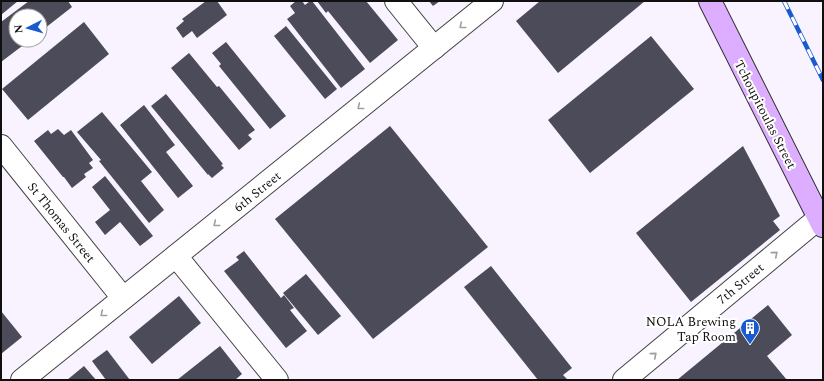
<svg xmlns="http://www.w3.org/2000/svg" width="824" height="381" font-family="Spectral,serif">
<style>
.building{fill:#4c4b5a}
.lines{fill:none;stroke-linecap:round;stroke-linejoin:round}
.street-casing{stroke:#434343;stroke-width:24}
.secondary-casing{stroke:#323232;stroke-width:24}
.street{stroke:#fff;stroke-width:22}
.secondary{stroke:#ddaeff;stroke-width:22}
.rail-casing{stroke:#195acf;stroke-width:4.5}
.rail{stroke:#fff;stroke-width:3;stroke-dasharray:9;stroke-linecap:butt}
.oneway{stroke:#9f9f9f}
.labels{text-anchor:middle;stroke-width:4;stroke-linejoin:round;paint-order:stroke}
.street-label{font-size:13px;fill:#101010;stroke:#fff}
.poi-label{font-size:13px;fill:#101010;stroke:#fff;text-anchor:end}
</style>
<rect width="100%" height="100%" fill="#f9f3ff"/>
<g class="building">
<polygon points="1,1 18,1 1,15"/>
<polygon points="29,1 68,1 72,7 40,32 40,16 16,16 16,40 30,40 1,62 1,22"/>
<polygon points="206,1 217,1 227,15 197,38 192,31 183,38 176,28 184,21 182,19"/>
<polygon points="296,1 302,1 305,5 310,1 312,1 365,69 341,88 287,19 295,13 290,6"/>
<polygon points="317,1 366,1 398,40 370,63 328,11 326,13"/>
<polygon points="429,1 440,1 433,6"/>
<polygon points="540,1 645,1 558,73 516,21"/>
<polygon points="84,22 109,54 28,120 2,89"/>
<polygon points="286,26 337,89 325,99 274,36"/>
<polygon points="651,36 694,89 590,173 548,120"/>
<polygon points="226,42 286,116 270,129 219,66 221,64 212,53"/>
<polygon points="189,53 217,87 219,86 255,130 248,135 252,139 239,150 171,68"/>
<polygon points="166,94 223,164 221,165 224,168 212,178 208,174 208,175 151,106"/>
<polygon points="144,105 175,145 166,152 193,186 178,198 120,125"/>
<polygon points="102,112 152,172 141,181 164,210 149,223 99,161 101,160 77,132"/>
<polygon points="390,126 488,247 373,339 275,219"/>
<polygon points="58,129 64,135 71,130 93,160 89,163 93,168 84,174 86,177 72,188 64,177 63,177 34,141 48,130 51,134"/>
<polygon points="743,146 780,216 773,221 780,230 691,302 636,233"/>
<polygon points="105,176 153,236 140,246 120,222 105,235 95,222 110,210 92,187"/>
<polygon points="244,251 281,298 284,295 294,308 290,310 307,331 286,348 224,271 239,260 236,257"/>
<polygon points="491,266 572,368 563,375 568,380 538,380 464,287"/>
<polygon points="306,274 341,316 318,335 283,293"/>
<polygon points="179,296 201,323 152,364 129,337"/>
<polygon points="768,305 792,335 767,356 787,380 677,380"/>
<polygon points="1,311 22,337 1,354"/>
<polygon points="220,346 242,374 235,380 177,380"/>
<polygon points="107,350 130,380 106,380 92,361"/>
<polygon points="84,366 96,380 67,380"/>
</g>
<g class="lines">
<g class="street-casing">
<g id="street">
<polyline points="396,1 434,48"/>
<polyline points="1,146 123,298"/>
<polyline points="176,256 277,380"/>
<polyline points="22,380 492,1"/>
<polyline points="624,380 819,218"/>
</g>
</g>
<g class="secondary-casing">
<polyline id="secondary" points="710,1 823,226"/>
</g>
<use href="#street" class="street"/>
<use href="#secondary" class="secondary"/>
<g class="rail-casing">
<polyline id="rail" points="784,1 823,80"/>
</g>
<use href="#rail" class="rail"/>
</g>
<defs><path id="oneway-chevron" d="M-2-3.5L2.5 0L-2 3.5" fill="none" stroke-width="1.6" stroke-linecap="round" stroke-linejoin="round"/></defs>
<g class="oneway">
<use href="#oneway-chevron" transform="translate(462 26) rotate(141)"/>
<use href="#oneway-chevron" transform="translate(360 107) rotate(141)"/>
<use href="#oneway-chevron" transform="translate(216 224) rotate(141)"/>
<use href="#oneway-chevron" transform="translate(775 254) rotate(-40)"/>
<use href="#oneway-chevron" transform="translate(103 314) rotate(141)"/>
<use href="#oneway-chevron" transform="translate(654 355) rotate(-40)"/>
</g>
<defs>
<g id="building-pin" transform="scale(1)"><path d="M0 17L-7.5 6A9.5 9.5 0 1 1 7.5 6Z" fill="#195acf" stroke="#fff"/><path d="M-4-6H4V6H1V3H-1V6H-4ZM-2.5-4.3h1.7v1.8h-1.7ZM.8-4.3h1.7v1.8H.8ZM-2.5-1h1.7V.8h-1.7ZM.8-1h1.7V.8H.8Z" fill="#fff"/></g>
</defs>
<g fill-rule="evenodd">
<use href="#building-pin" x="750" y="328"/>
</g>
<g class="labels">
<g class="street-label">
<text transform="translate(766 114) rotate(63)" y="5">Tchoupitoulas Street</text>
<text transform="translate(257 191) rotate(-39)" y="5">6th Street</text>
<text transform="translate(62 222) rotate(51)" y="5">St Thomas Street</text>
<text transform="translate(740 283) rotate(-40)" y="5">7th Street</text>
</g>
<g class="poi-label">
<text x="736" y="326">NOLA Brewing<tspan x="736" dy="15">Tap Room</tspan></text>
</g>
</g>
<rect width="824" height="381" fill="none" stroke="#101010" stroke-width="4"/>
<g transform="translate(28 28) rotate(264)"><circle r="19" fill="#ffffff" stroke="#9f9f9f"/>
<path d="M0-3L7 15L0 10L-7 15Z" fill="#195acf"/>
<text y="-6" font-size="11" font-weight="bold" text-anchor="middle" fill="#101010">N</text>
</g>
</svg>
